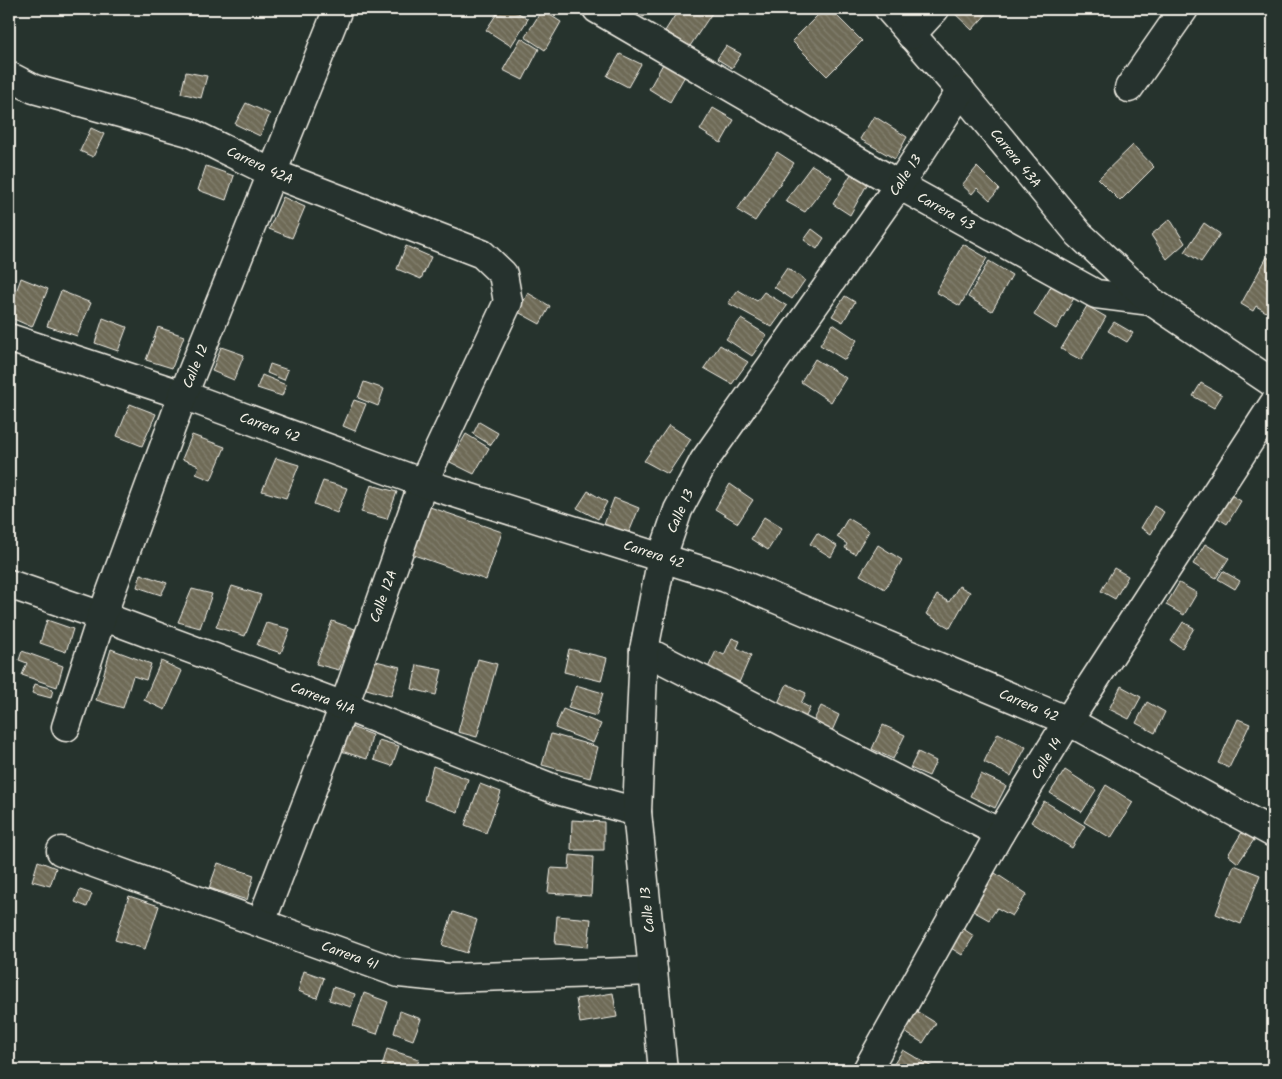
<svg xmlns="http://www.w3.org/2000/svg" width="1282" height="1079" font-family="Kalam,sans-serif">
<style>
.building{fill:url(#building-back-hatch);stroke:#f4f1e8}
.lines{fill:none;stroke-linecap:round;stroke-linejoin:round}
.minor-casing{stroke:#f4f1e8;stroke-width:31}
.minor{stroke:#26332d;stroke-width:28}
.labels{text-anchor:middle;stroke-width:4;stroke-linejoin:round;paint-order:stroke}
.street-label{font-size:14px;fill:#f4f1e8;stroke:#26332d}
</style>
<defs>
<pattern id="building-back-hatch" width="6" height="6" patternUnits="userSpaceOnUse" patternTransform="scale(1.25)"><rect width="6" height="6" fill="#6e6a57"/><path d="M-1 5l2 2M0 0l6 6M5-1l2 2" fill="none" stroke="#83806f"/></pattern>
</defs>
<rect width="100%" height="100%" fill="#26332d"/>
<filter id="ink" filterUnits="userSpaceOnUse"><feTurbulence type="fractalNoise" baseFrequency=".02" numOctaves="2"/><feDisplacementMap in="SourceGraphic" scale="10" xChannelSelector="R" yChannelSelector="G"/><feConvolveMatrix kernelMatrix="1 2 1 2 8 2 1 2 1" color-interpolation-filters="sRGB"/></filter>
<g filter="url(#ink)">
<g class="building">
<polygon points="500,9 512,9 528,19 511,46 486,30"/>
<polygon points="630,9 649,9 644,17"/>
<polygon points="679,9 711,9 714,10 690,46 665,31"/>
<polygon points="824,9 830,9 862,41 827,76 792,41"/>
<polygon points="950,9 991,9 972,30"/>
<polygon points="542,10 561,22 545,50 525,37"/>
<polygon points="521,38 539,49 523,80 503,70"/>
<polygon points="726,46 741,54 732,68 717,59"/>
<polygon points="620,54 641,64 628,87 607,76"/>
<polygon points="664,62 686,74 670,102 649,89"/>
<polygon points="186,72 207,76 201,98 181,93"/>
<polygon points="246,103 270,114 260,136 235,124"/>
<polygon points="713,108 734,120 721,143 700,130"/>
<polygon points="874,116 907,137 895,159 860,139"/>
<polygon points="91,128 104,134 93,157 80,151"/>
<polygon points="1133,145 1154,167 1120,201 1098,179"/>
<polygon points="777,152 794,163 755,221 737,210"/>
<polygon points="812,165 832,177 805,212 785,201"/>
<polygon points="206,166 234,176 226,200 198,190"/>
<polygon points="977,167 999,189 990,200 977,188 972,194 962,185"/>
<polygon points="853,171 869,181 850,215 833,204"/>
<polygon points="283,197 305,207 292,238 269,229"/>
<polygon points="1170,219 1185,243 1167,259 1151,235"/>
<polygon points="1204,223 1220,234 1201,262 1185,252"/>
<polygon points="812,229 824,238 817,249 804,240"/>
<polygon points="963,244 987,258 960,306 936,292"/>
<polygon points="406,246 431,257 421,279 397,269"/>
<polygon points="1267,257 1273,261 1273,303 1268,313 1256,306 1253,311 1241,304"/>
<polygon points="989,261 1012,275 992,311 968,297"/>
<polygon points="787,268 805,280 792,299 774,287"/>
<polygon points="21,278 48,289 32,327 9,317 9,312"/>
<polygon points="1052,285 1074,298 1056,329 1034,315"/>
<polygon points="738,290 757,301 764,292 787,306 772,327 728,303"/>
<polygon points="61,291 91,303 77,336 47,326"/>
<polygon points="528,293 550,306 540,324 518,312"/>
<polygon points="845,296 855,302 843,322 832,316"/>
<polygon points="1087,306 1106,317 1081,360 1061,349"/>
<polygon points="103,318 127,327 118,351 95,343"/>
<polygon points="741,319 767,335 752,356 726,339"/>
<polygon points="1114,322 1133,333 1127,342 1108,331"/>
<polygon points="833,324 857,340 845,360 820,345"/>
<polygon points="158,327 184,336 172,368 146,360"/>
<polygon points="720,345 748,362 732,384 704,368"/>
<polygon points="221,347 244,355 234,380 212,371"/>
<polygon points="815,359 846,378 831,402 801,382"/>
<polygon points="270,364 288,370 284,380 267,373"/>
<polygon points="262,375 286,385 282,396 257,388"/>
<polygon points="364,382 384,389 378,406 358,398"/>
<polygon points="1201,383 1222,395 1214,408 1193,396"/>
<polygon points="354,400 366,404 355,431 343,426"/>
<polygon points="130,404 156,414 142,446 117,436"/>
<polygon points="479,422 498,433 491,445 473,434"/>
<polygon points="669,425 691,439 668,474 644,461"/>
<polygon points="466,434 489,448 474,474 450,462"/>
<polygon points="192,435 225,447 211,480 196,474 199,466 182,459"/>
<polygon points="276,458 299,465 286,498 262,491"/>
<polygon points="323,481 347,488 337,513 314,504"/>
<polygon points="730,484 753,500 738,523 715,509"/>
<polygon points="371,485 397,492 387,519 361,512"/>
<polygon points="588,491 607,502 598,519 577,508"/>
<polygon points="1229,494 1241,501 1227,524 1216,517"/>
<polygon points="614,498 639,508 626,540 602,530"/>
<polygon points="427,506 502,532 486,580 411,554"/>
<polygon points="1154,506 1164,512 1151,534 1141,528"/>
<polygon points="764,517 782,528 768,550 751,539"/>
<polygon points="848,518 869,531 855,554 845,548 847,544 837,537"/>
<polygon points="817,533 837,546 831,557 810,544"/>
<polygon points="1205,544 1229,558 1216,578 1193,564"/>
<polygon points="878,545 902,560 885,589 860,575"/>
<polygon points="1114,568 1128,576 1115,599 1101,591"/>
<polygon points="1223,571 1240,581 1235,589 1218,579"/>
<polygon points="141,574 167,583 161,595 137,587"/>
<polygon points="1179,583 1197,593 1184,615 1166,605"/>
<polygon points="232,586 261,595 245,636 216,627"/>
<polygon points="959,586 970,592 950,628 926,614 937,595 949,602"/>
<polygon points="192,589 212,594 200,628 178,622"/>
<polygon points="47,620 73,629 66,652 40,643"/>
<polygon points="332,621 355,629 339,670 316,664"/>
<polygon points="1183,622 1194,628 1182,648 1171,641"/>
<polygon points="266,623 290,629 281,653 257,645"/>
<polygon points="732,638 740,641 737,648 751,655 735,692 706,672 716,651 724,655"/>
<polygon points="111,649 151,664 146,680 133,676 123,708 96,700"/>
<polygon points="569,649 607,658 601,681 564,672"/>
<polygon points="22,651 63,666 57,687 22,675 27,663 19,660"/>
<polygon points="478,659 497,664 477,737 458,732"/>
<polygon points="372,660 400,667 391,696 363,688"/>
<polygon points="161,661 182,671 165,710 144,700"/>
<polygon points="417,665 442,670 436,695 412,689"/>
<polygon points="35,684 53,689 51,698 32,693"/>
<polygon points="787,684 806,693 801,703 810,708 805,718 777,705"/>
<polygon points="576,685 603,693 596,716 568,708"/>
<polygon points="1121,686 1141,697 1129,719 1109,709"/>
<polygon points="1147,702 1165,712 1155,733 1136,723"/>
<polygon points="821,706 839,715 832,731 813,722"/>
<polygon points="563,709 601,724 593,743 555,728"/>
<polygon points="1238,719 1250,724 1229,768 1218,763"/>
<polygon points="883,725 905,735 893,759 872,749"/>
<polygon points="349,726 372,735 367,759 341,751"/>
<polygon points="998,733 1026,747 1011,776 984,762"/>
<polygon points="551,734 598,747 590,778 542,765"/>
<polygon points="379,740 399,746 392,766 374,760"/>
<polygon points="918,752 936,761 929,776 910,768"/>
<polygon points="433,766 468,779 458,812 424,800"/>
<polygon points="1065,770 1096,790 1082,812 1050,793"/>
<polygon points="981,774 1006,786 995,808 970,796"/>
<polygon points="480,784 501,792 486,833 465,825"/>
<polygon points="1106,785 1133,802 1111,838 1084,822"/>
<polygon points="1044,801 1085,826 1072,848 1031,822"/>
<polygon points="572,820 604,822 604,850 571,850"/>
<polygon points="1244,829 1256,837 1238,863 1228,855"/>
<polygon points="570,855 593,857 591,896 548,893 551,868 569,869"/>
<polygon points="38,861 56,868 50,886 32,881"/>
<polygon points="218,863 254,875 247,900 209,888"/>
<polygon points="1234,865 1260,875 1241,924 1216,914"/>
<polygon points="995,873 1027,894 1012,916 997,908 989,920 973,911"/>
<polygon points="80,890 92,894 87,907 75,902"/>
<polygon points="129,896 159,906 145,949 115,940"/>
<polygon points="453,912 477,920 467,953 442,945"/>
<polygon points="557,916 591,919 588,947 555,944"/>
<polygon points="962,928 974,936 962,955 951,948"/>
<polygon points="304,971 324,978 317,998 298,991"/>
<polygon points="333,987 355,994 351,1007 329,1000"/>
<polygon points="364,993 388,1002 377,1034 353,1026"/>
<polygon points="613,993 617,1017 580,1023 576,999"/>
<polygon points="913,1009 936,1023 923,1043 901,1030"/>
<polygon points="400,1011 421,1019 413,1040 394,1033"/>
<polygon points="387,1049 419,1059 416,1070 381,1070"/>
<polygon points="903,1050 937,1070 890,1070"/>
</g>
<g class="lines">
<g class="minor-casing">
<g id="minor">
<polyline points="597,9 899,185 1096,294 1151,301 1273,383"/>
<polyline points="889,9 961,91 1079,234 1151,301"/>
<polyline points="911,35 935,9"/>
<polyline points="9,76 34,89 189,132 272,173 482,254 503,274 508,302 423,483 344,706 261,922"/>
<polyline points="1129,88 1184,9"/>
<polyline points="9,338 183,395 423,483 726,578 1068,721 1273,833"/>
<polyline points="9,584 102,616 344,706 557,790 637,812"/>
<polyline points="644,650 1000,833"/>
<polyline points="66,727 102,616 183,395 338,9"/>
<polyline points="61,851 399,973 449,978 653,971"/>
<polyline points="663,1070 637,812 644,650 662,557 678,510 704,461 899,185 961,91"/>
<polyline points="867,1070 1000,833 1068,721 1273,405"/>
</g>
</g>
<use href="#minor" class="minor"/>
</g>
</g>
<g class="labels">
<g class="street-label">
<text transform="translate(1016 158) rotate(51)" y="5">Carrera 43A</text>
<text transform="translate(260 165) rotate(25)" y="5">Carrera 42A</text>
<text transform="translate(905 175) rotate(-56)" y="5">Calle 13</text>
<text transform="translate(946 211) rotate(29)" y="5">Carrera 43</text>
<text transform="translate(195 366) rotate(-68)" y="5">Calle 12</text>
<text transform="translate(270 427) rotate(20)" y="5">Carrera 42</text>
<text transform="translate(680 511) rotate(-66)" y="5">Calle 13</text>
<text transform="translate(654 554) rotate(18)" y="5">Carrera 42</text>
<text transform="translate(383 596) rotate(-70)" y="5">Calle 12A</text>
<text transform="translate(323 698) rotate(21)" y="5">Carrera 41A</text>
<text transform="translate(1029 705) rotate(23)" y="5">Carrera 42</text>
<text transform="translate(1046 758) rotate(-59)" y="5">Calle 14</text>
<text transform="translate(647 910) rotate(-96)" y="5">Calle 13</text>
<text transform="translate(350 955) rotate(20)" y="5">Carrera 41</text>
</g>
</g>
<rect width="1282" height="1079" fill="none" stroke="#26332d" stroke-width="30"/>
<rect x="15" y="15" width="1252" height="1049" fill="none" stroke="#f4f1e8" stroke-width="2" filter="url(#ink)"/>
</svg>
